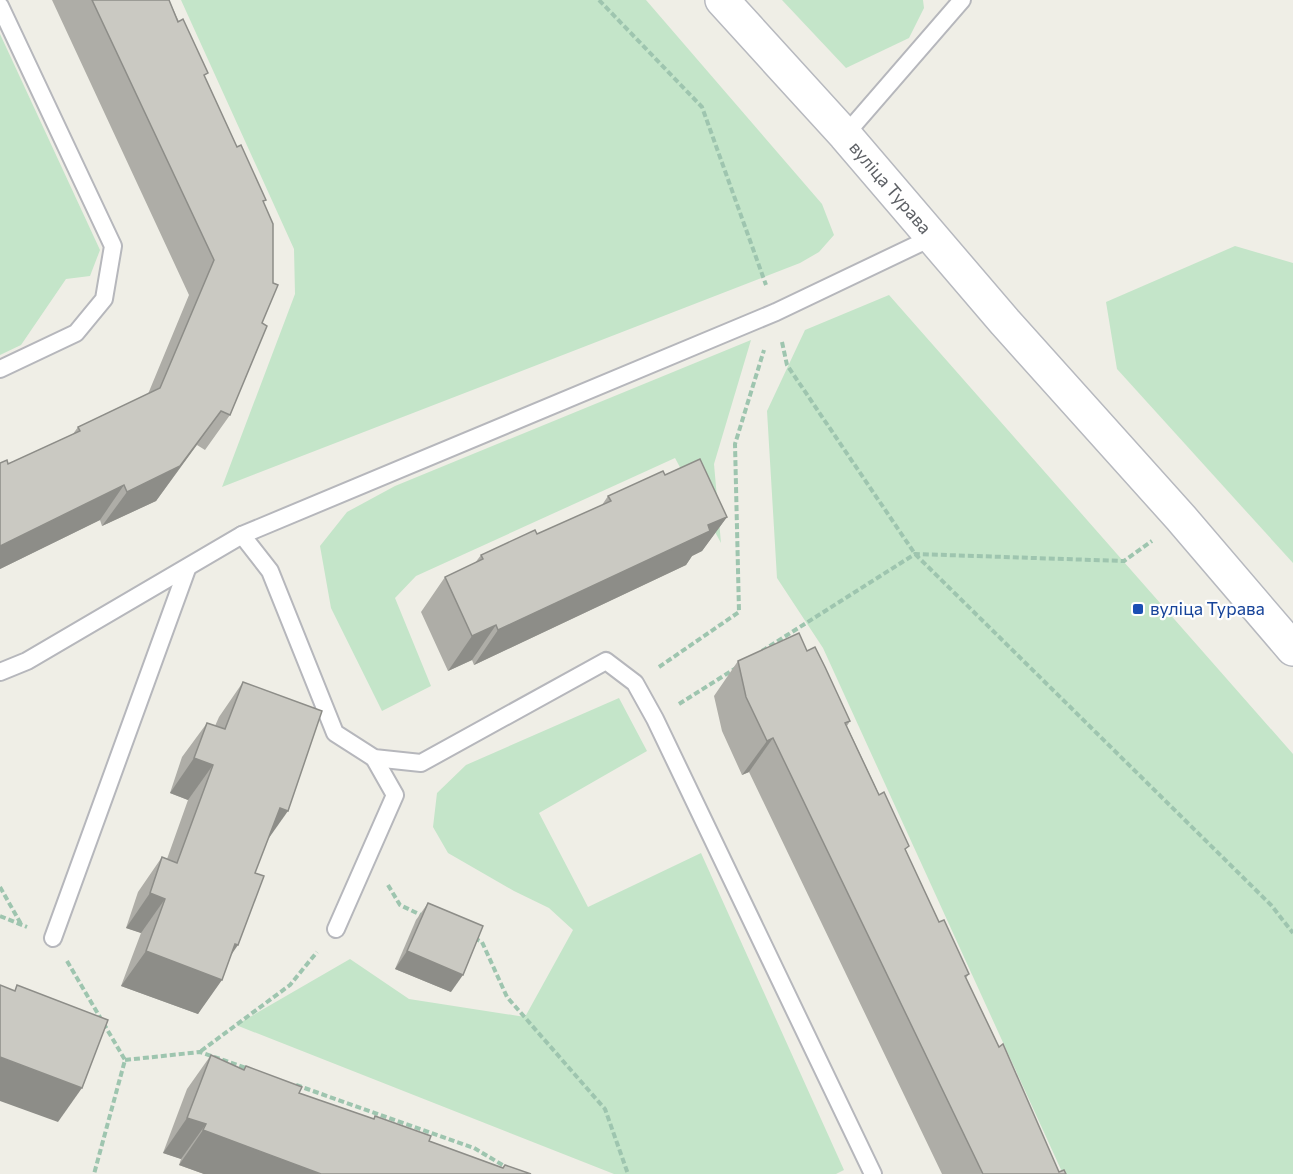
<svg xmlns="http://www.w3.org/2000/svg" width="1293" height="1174" font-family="Commissioner,sans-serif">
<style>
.green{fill:#c4e5c9}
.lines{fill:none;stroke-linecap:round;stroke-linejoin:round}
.service-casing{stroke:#b6b7bc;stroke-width:20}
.secondary-casing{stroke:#b7b9bf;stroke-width:36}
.path{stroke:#9ec5af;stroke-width:4;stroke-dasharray:6 3;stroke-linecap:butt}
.service{stroke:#fff;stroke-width:16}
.secondary{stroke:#fff;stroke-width:33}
.wall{fill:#aeada7}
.shaded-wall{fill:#8d8d88}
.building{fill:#cac9c2;stroke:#8d8d88;stroke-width:1.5}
.transit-dot{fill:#1a4fb4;stroke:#fff;stroke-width:2}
.labels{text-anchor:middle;stroke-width:4.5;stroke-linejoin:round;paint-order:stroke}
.street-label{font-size:18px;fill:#5d6065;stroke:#fff}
.transit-label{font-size:18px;fill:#164399;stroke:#fff;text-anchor:start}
</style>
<rect width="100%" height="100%" fill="#efeee6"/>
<g class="green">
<polygon points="181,0 646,0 822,204 834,235 819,252 800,263 222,487 295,294 294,249"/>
<polygon points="782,0 923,0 924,8 909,38 846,68"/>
<polygon points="0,34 100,250 90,276 66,279 21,345 0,355"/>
<polygon points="1235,246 1293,263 1293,563 1117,369 1106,302"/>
<polygon points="889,295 1293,754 1293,1174 1063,1174 823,648 777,578 767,411 805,330"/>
<polygon points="751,340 714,464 721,543 675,458 416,576 395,598 431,686 382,711 331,608 320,546 347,512 395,486"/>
<polygon points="619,698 647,751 539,813 588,907 701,853 844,1170 836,1174 614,1174 236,1025 350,959 409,999 525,1017 573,930 549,908 514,891 448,853 433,827 437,793 466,765"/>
</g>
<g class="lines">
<g class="service-casing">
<g id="service">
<polyline points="0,6 113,246 104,299 76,333 0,369"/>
<polyline points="845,135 962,0"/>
<polyline points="242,535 776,312 933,237"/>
<polyline points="0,672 27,661 242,535 270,571 335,733 374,758 421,763 606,661 635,683 655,719 873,1174"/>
<polyline points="336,929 395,795 374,758"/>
<polyline points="53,938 187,569"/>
</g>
</g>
<g class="secondary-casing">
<g id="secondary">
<path id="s1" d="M 722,0 L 845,135 L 1005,322 L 1181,518 L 1293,649"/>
</g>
</g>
<g class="path">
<polyline points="599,0 702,107 766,285"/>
<polyline points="782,342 787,365 915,554 1271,905 1293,933"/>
<polyline points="762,651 915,554 1124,561 1152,541"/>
<polyline points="659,667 739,612 735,444 764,350"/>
<polyline points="679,704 736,668"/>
<polyline points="388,885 400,905 423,916"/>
<polyline points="0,887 21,924"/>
<polyline points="0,916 27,927"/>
<polyline points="474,938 482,942 507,997 605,1109 628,1174"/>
<polyline points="67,961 125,1060 94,1174"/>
<polyline points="201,1051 290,985 317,952"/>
<polyline points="125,1060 200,1052 249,1069"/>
<polyline points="296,1085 474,1148 506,1167"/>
</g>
<use href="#service" class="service"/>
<use href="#secondary" class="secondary"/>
</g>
<g class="wall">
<polygon points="52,0 169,0 263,203 262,323 230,415 205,450 197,445 156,501 102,526 100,520 0,569 0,463 8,464 73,434 78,427 148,394 189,295"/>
<polygon points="665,475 727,517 702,551 692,556 686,565 474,665 472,660 448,671 421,612 445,577 475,563 481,555 537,534 602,505 608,496"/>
<polygon points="807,651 850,721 847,726 939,922 969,974 966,978 1059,1172 1066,1174 942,1174 749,772 742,775 722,731 714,696 738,661"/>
<polygon points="243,682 267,840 255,873 230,957 198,1014 121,986 141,933 126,928 138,892 162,857 167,859 188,800 170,793 182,757 207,723 215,726 219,717"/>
<polygon points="428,903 451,992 395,969 416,920"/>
<polygon points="211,1055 243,1070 246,1066 299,1093 373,1119 375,1116 429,1141 502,1168 505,1165 531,1174 204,1174 179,1165 181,1159 163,1153 187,1089"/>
</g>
<g class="shaded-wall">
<polygon points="221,411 156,501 102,526 127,492"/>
<polygon points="124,485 100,520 0,569 0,546"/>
<polygon points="727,517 702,551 692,556 686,565 474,665 498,630 708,525"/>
<polygon points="496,625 472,660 448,671 472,636"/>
<polygon points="773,738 749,772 742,775 767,741"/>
<polygon points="194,758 213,765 188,800 170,793"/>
<polygon points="280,808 288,811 264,845"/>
<polygon points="150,893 165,899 141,933 126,928"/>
<polygon points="235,944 238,945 216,977 222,980 198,1014 121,986 146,951"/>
<polygon points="407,951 463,975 451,992 395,969"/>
<polygon points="0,1057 82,1088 58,1122 0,1101"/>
<polygon points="187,1118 206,1124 181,1159 163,1153"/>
<polygon points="203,1130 321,1174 204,1174 179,1165"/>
</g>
<g class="building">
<polygon points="92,0 169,0 178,22 183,19 208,73 204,75 237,147 241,145 266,200 263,201 273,224 273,283 278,285 262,323 267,326 230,415 221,411 180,466 127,492 124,485 0,546 0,463 7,460 8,464 80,431 78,427 160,388 214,260"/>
<polygon points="700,459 727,517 708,525 710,531 498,630 496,625 472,636 445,577 483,559 481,555 535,530 537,534 611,501 608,496 663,471 665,475"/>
<polygon points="799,633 807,651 815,647 825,667 850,721 845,723 879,795 884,792 909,846 905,849 939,922 944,920 969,974 965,976 999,1047 1003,1044 1059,1172 1064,1170 1066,1174 983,1174 773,738 767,741 746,697 738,661"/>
<polygon points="243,682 322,711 288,811 280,808 255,873 264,876 238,945 235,944 222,980 146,951 165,899 150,893 162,857 177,863 213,765 194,758 207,723 225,729"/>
<polygon points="428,903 483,926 463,975 407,951"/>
<polygon points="0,985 15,991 17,985 108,1020 82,1088 0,1057"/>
<polygon points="211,1055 244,1070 246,1066 302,1087 299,1093 374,1119 375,1116 431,1136 429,1141 503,1168 505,1165 531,1174 321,1174 203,1130 206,1124 187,1118"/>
</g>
<rect class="transit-dot" x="1132" y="603" width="12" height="12" rx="3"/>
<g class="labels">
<g class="street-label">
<text dy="6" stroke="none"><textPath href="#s1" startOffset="252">вуліца Турава</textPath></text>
</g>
<g class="transit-label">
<text x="1150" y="615">вуліца Турава</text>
</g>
</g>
</svg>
